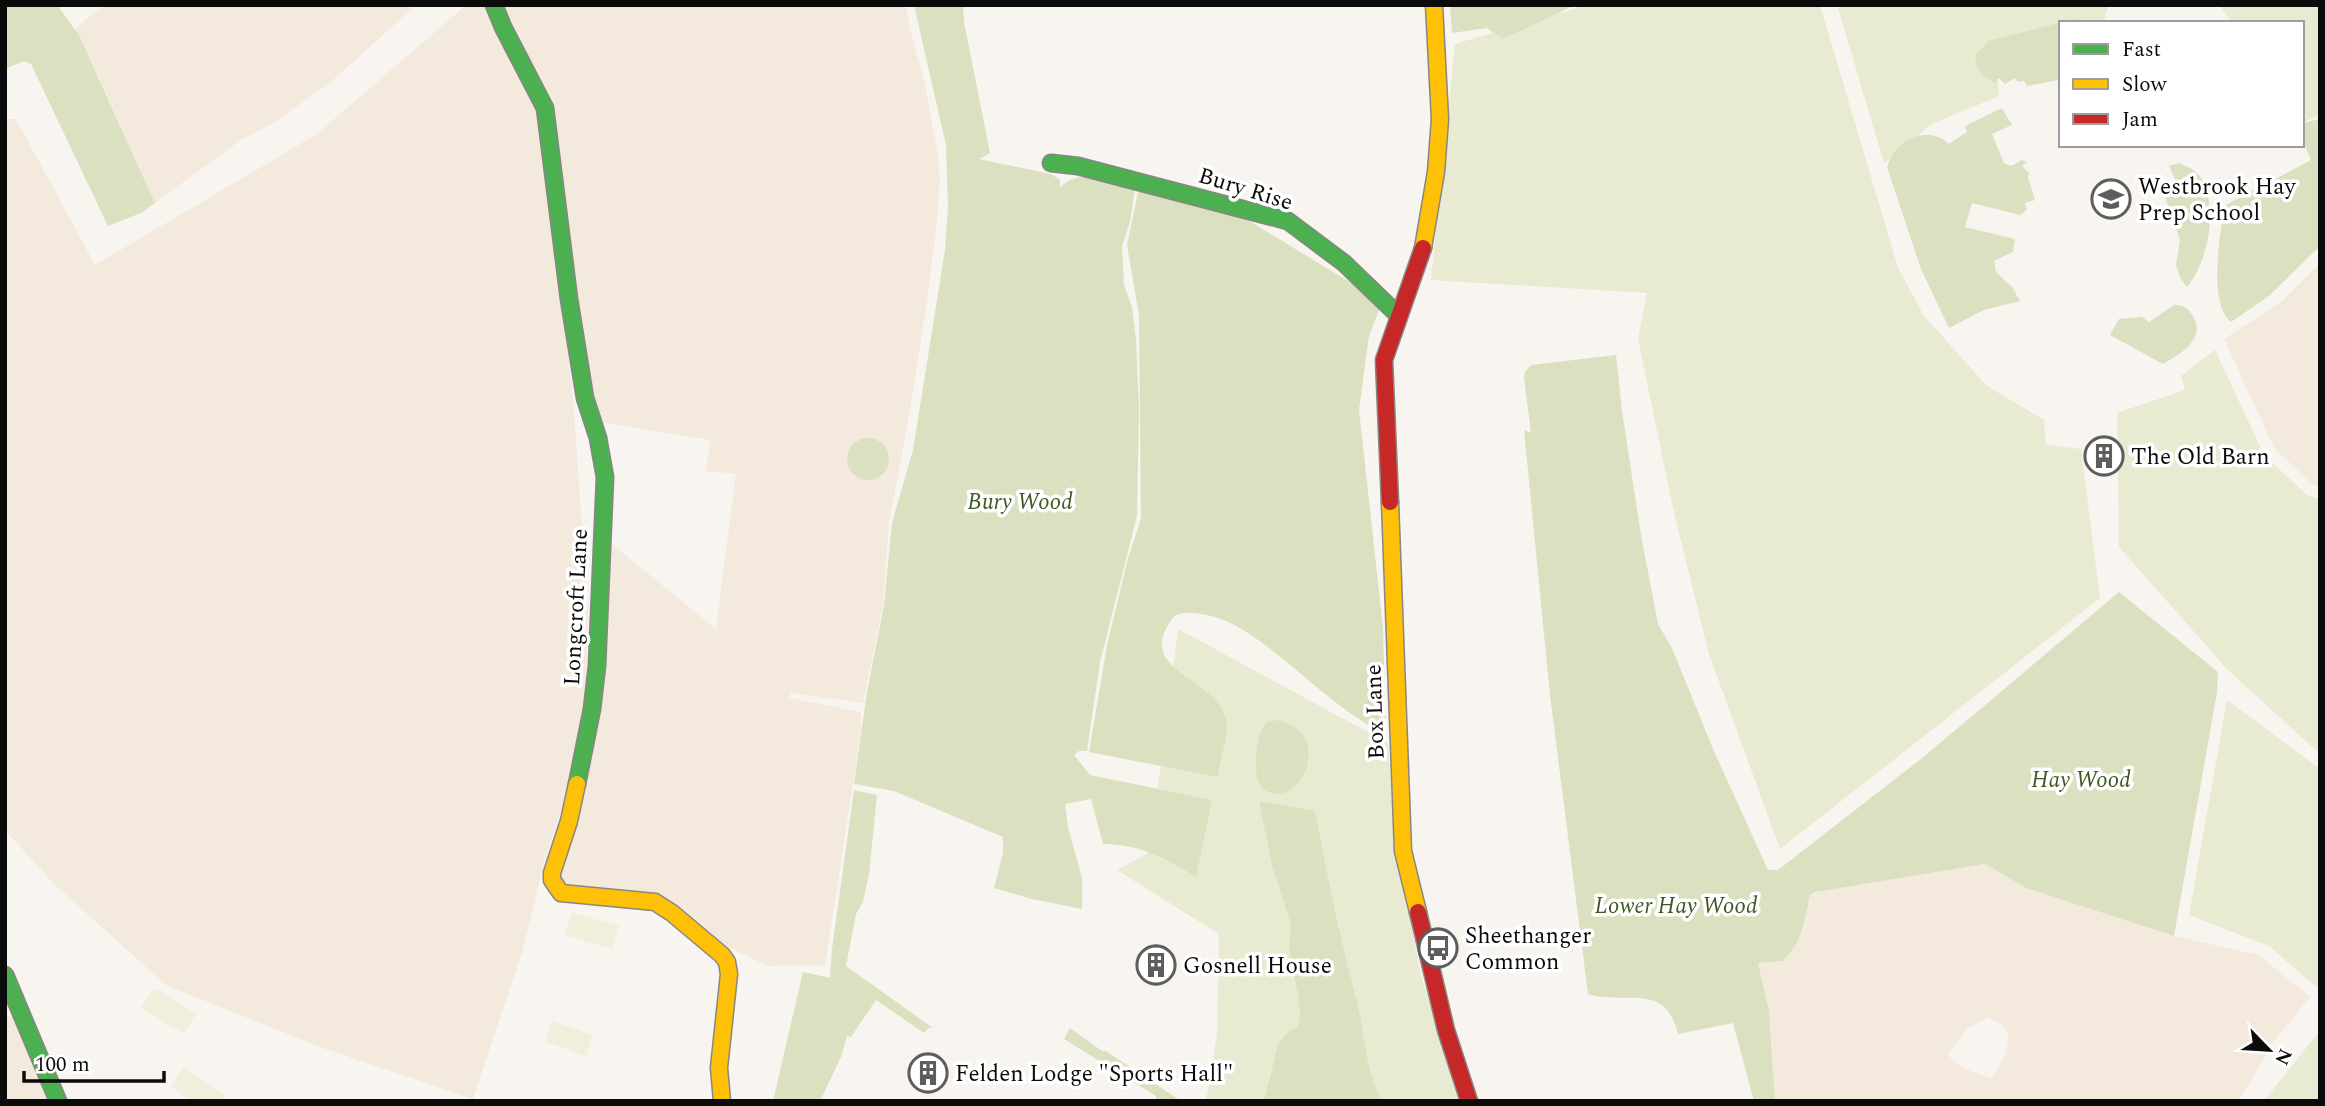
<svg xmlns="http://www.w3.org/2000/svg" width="2325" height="1106" font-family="Spectral,serif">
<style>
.farmland{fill:#f3eadd;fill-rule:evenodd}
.green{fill:#e8ead1}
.forest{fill:#dbe1c0}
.pitch{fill:#f0efdb}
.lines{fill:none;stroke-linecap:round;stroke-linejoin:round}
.fast-casing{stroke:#888784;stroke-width:19}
.slow-casing{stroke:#888784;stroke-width:19}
.jam-casing{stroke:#888784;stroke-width:19}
.fast{stroke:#4caf50;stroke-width:16}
.slow{stroke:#ffc107;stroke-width:16}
.jam{stroke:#c62828;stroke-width:16}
.labels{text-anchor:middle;stroke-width:7;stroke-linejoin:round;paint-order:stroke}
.poi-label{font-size:23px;fill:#0b0b0b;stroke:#fff;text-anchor:start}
.street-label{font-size:23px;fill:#0b0b0b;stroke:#fff}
.park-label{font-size:23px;font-style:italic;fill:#3f5924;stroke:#fff}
</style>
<rect width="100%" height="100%" fill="#f8f4ef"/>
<g class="farmland">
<polygon points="103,5 416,5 332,81 273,123 238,142 155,203 103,86 75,29"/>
<polygon points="466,5 488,5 538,114 573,398 588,613 585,710 565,799 544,862 523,950 473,1099 323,1048 166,985 55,885 5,830 5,119 16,119 95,265 317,134"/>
<polygon points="501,5 906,5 910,28 925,84 938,156 940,178 936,232 927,302 908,422 889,522 883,605 863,703 791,693 789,698 861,712 861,731 825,965 768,966 729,947 663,906 570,893 555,874 581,797 607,540 716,629 736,473 706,472 710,440 592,421 575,300 554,107 518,47"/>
<polygon points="2320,263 2320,486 2313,485 2274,448 2224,339 2281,302"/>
<path d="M 1985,864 L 2026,888 L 2174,936 L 2259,955 L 2310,997 L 2275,1040 L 2239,1101 L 1775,1101 L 1769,1011 L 1757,963 L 1783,961 L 1794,948 L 1804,928 L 1810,895 L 1820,891 ZM 1988,1017 L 2003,1026 L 2009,1037 L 2005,1056 L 1991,1078 L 1962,1068 L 1948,1055 L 1967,1029 Z"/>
<polygon points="14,1016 47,1101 5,1101 5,1017"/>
</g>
<g class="green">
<polygon points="1587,5 1820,5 1898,268 1924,316 1987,386 2044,420 2046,445 2081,449 2100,598 1780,849 1709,654 1673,508 1638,339 1647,293 1431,280 1455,44"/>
<polygon points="1837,5 2109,5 2103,23 2061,23 1995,49 1999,96 1932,124 1884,163"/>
<polygon points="2219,5 2320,5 2320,114 2302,123 2302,23 2233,23"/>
<polygon points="2215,350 2264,455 2308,496 2320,499 2320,754 2228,670 2119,547 2117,413 2185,390 2181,376"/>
<polygon points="1178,629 1388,743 1395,842 1421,976 1462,1101 1206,1101 1217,1034 1219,934 1117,870 1150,852"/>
<polygon points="2227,700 2320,769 2320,990 2269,946 2189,915"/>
<polygon points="2318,1033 2320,1101 2264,1101"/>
</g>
<g class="forest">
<polygon points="5,5 57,5 79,35 155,203 141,213 108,226 31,64 24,61 5,69"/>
<path d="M 914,5 L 963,5 L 964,22 L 990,153 L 979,159 L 1051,174 L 1060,180 L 1060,187 C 1081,167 1111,181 1135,188 L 1130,222 L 1122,246 L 1124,285 L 1132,307 L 1136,340 L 1139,410 L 1137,516 L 1100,662 L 1087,751 L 1079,751 L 1074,755 L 1090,775 L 1212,800 L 1196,877 C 1167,858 1138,844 1103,844 L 1091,799 L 1065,804 L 1068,827 L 1082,878 L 1082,909 L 1032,899 L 994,888 L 1003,853 L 1003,837 L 894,791 L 854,784 L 867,692 L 884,605 L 892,523 L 913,450 L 945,250 L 948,206 L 946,145 Z"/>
<polygon points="1450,5 1575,5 1503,39 1487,28 1452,33"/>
<path d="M 2078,18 L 2074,23 L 2061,23 L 2061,78 L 2059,80 L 2027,86 L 2024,81 L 2018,82 L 2015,78 L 2005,84 L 1999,78 L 1996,80 L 1997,84 C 1984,77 1973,70 1976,55 L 1988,41 Z"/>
<path d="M 2002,108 L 2012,125 L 1992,134 L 2004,163 L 2011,166 L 2022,160 L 2027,162 L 2022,166 L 2029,173 L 2028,177 L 2035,200 L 2025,203 L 2027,210 L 2020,215 L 1972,203 L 1965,227 L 2015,239 L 2013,252 L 1994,261 L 1996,272 L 2012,287 L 2020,301 L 1984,310 L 1949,328 L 1921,269 L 1887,167 C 1895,141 1926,123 1949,144 L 1967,132 L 1965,126 Z"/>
<path d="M 2320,119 L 2320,246 L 2269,296 L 2231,322 C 2207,302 2221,234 2224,206 L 2311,160 L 2302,138 L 2302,123 Z"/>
<path d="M 2179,163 C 2187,166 2197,171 2201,178 C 2219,207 2208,262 2187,287 L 2180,278 L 2176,265 L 2180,240 L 2163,191 L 2164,187 L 2176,182 L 2169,166 Z"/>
<path d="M 1139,188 L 1246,219 L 1368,293 L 1375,298 L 1372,304 L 1380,308 L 1369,336 L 1359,410 L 1383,627 L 1386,737 C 1367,724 1347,712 1329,697 C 1300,674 1260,636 1226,621 C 1213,616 1198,612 1184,613 C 1176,614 1172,617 1168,625 C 1140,672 1217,679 1226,719 C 1229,734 1220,762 1217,777 L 1089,752 L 1107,645 L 1128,558 L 1141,519 L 1139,316 L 1127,245 Z"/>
<path d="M 2174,305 C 2183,305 2187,307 2192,315 C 2208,337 2181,354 2163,364 L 2110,335 L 2119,319 L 2142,317 L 2149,322 Z"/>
<path d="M 1616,355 L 1622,411 L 1641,535 L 1658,624 L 1672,648 L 1713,749 L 1768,870 L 1778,870 L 1926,755 L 2119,592 L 2218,672 L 2217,692 L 2174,936 L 2026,888 L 1985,864 L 1815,892 L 1810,895 C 1804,924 1804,939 1783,961 L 1758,963 L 1769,1011 L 1775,1101 L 1754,1101 L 1733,1023 L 1678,1034 C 1665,980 1626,1006 1588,994 L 1550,695 L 1524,430 L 1531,433 L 1524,377 L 1525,372 L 1531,365 Z"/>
<circle cx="868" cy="459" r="21"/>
<path d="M 1276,720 C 1335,731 1303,806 1268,792 C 1257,787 1256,775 1256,764 C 1256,750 1258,732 1267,722 Z"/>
<polygon points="854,790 877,795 869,874 863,902 856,914 846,966 933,1028 928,1028 924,1033 876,1000 851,1037 847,1036 841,1057 820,1101 773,1101 803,972 830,978 832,949"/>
<path d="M 1259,801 L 1315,811 C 1327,875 1340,939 1357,1002 C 1365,1035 1365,1070 1382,1101 L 1264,1101 L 1278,1045 L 1286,1034 L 1298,1026 L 1300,1015 L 1298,995 L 1289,948 L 1291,924 L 1272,865 Z"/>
<polygon points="1070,1028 1102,1051 1106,1051 1181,1101 1157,1101 1156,1096 1064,1039"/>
</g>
<g class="pitch">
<polygon points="572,912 619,926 612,949 565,935"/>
<polygon points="154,988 196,1013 184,1034 141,1008"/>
<polygon points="552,1021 593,1035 586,1056 545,1042"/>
<polygon points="184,1067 225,1095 222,1101 191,1101 171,1087"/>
</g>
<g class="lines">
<g class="fast-casing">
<g id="fast">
<polyline points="494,5 503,27 545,108 569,299 585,398 598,438 605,477 597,666 592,709 577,784"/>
<polyline points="1051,163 1078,166 1288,221 1344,263 1398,315"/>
<polyline points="5,975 58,1101"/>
</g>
</g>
<g class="slow-casing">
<g id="slow">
<polyline points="1423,248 1436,172 1440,119 1434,5"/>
<polyline points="1390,502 1403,851 1418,912"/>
<polyline points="577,784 569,821 552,873 552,880 561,893 655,902 672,913 722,955 727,962 729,974 719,1068 722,1101"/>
</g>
</g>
<g class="jam-casing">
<g id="jam">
<polyline points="1390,502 1384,360 1423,248"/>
<polyline points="1418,912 1446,1030 1469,1101"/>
</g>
</g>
<use href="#fast" class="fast"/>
<use href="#slow" class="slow"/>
<use href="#jam" class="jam"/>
</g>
<defs>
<g id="school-ring" transform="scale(2.0125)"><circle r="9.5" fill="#fff" stroke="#5e5d5b" stroke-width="1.5"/><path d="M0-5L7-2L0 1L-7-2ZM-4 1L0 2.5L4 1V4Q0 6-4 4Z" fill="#5e5d5b"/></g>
<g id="building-ring" transform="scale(2.0125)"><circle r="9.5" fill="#fff" stroke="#5e5d5b" stroke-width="1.5"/><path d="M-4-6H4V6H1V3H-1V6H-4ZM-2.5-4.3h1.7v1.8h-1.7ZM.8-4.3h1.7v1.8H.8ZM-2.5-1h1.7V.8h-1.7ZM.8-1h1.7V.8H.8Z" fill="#5e5d5b"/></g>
<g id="bus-ring" transform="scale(2.0125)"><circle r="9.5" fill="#fff" stroke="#5e5d5b" stroke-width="1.5"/><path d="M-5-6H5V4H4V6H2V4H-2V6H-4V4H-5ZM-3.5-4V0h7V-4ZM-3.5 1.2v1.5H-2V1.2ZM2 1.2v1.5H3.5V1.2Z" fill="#5e5d5b"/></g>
</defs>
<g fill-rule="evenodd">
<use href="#school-ring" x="2111" y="199"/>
<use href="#building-ring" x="2104" y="456"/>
<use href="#bus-ring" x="1438" y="948"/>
<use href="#building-ring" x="1156" y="965"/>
<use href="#building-ring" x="928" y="1073"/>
</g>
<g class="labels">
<g class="poi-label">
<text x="2138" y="194">Westbrook Hay<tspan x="2138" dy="26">Prep School</tspan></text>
<text x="2131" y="464">The Old Barn</text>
<text x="1465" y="943">Sheethanger<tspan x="1465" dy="26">Common</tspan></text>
<text x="1183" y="973">Gosnell House</text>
<text x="955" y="1081">Felden Lodge "Sports Hall"</text>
</g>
<g class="street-label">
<text transform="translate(1246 188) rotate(17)" y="8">Bury Rise</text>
<text transform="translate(575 607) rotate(-87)" y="8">Longcroft Lane</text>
<text transform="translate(1374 712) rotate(-92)" y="8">Box Lane</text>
</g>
<g class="park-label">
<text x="1020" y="509">Bury Wood</text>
<text x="2081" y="787">Hay Wood</text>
<text x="1676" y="913">Lower Hay Wood</text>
</g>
</g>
<rect width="2325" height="1106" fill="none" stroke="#0b0b0b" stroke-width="14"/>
<rect x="2059" y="21" width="245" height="126" fill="#ffffff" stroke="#9d9d9d" stroke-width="2"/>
<rect x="2073" y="44" width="35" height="10" fill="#4caf50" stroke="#9d9d9d" stroke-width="2"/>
<text x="2122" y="56" font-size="21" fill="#0b0b0b">Fast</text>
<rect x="2073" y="79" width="35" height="10" fill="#ffc107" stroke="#9d9d9d" stroke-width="2"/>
<text x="2122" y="91" font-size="21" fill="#0b0b0b">Slow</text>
<rect x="2073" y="114" width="35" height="10" fill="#c62828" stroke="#9d9d9d" stroke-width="2"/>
<text x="2122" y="126" font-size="21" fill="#0b0b0b">Jam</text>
<g transform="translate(2269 1050) rotate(115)" stroke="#ffffff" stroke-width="5" paint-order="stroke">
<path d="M0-5L12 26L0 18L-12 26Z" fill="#0b0b0b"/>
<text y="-10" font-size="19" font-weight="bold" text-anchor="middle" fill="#0b0b0b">N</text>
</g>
<path d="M24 1071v10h140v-10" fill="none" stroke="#0b0b0b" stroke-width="3.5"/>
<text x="35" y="1071" font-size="21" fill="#0b0b0b" stroke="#ffffff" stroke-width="5" paint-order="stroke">100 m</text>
</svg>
